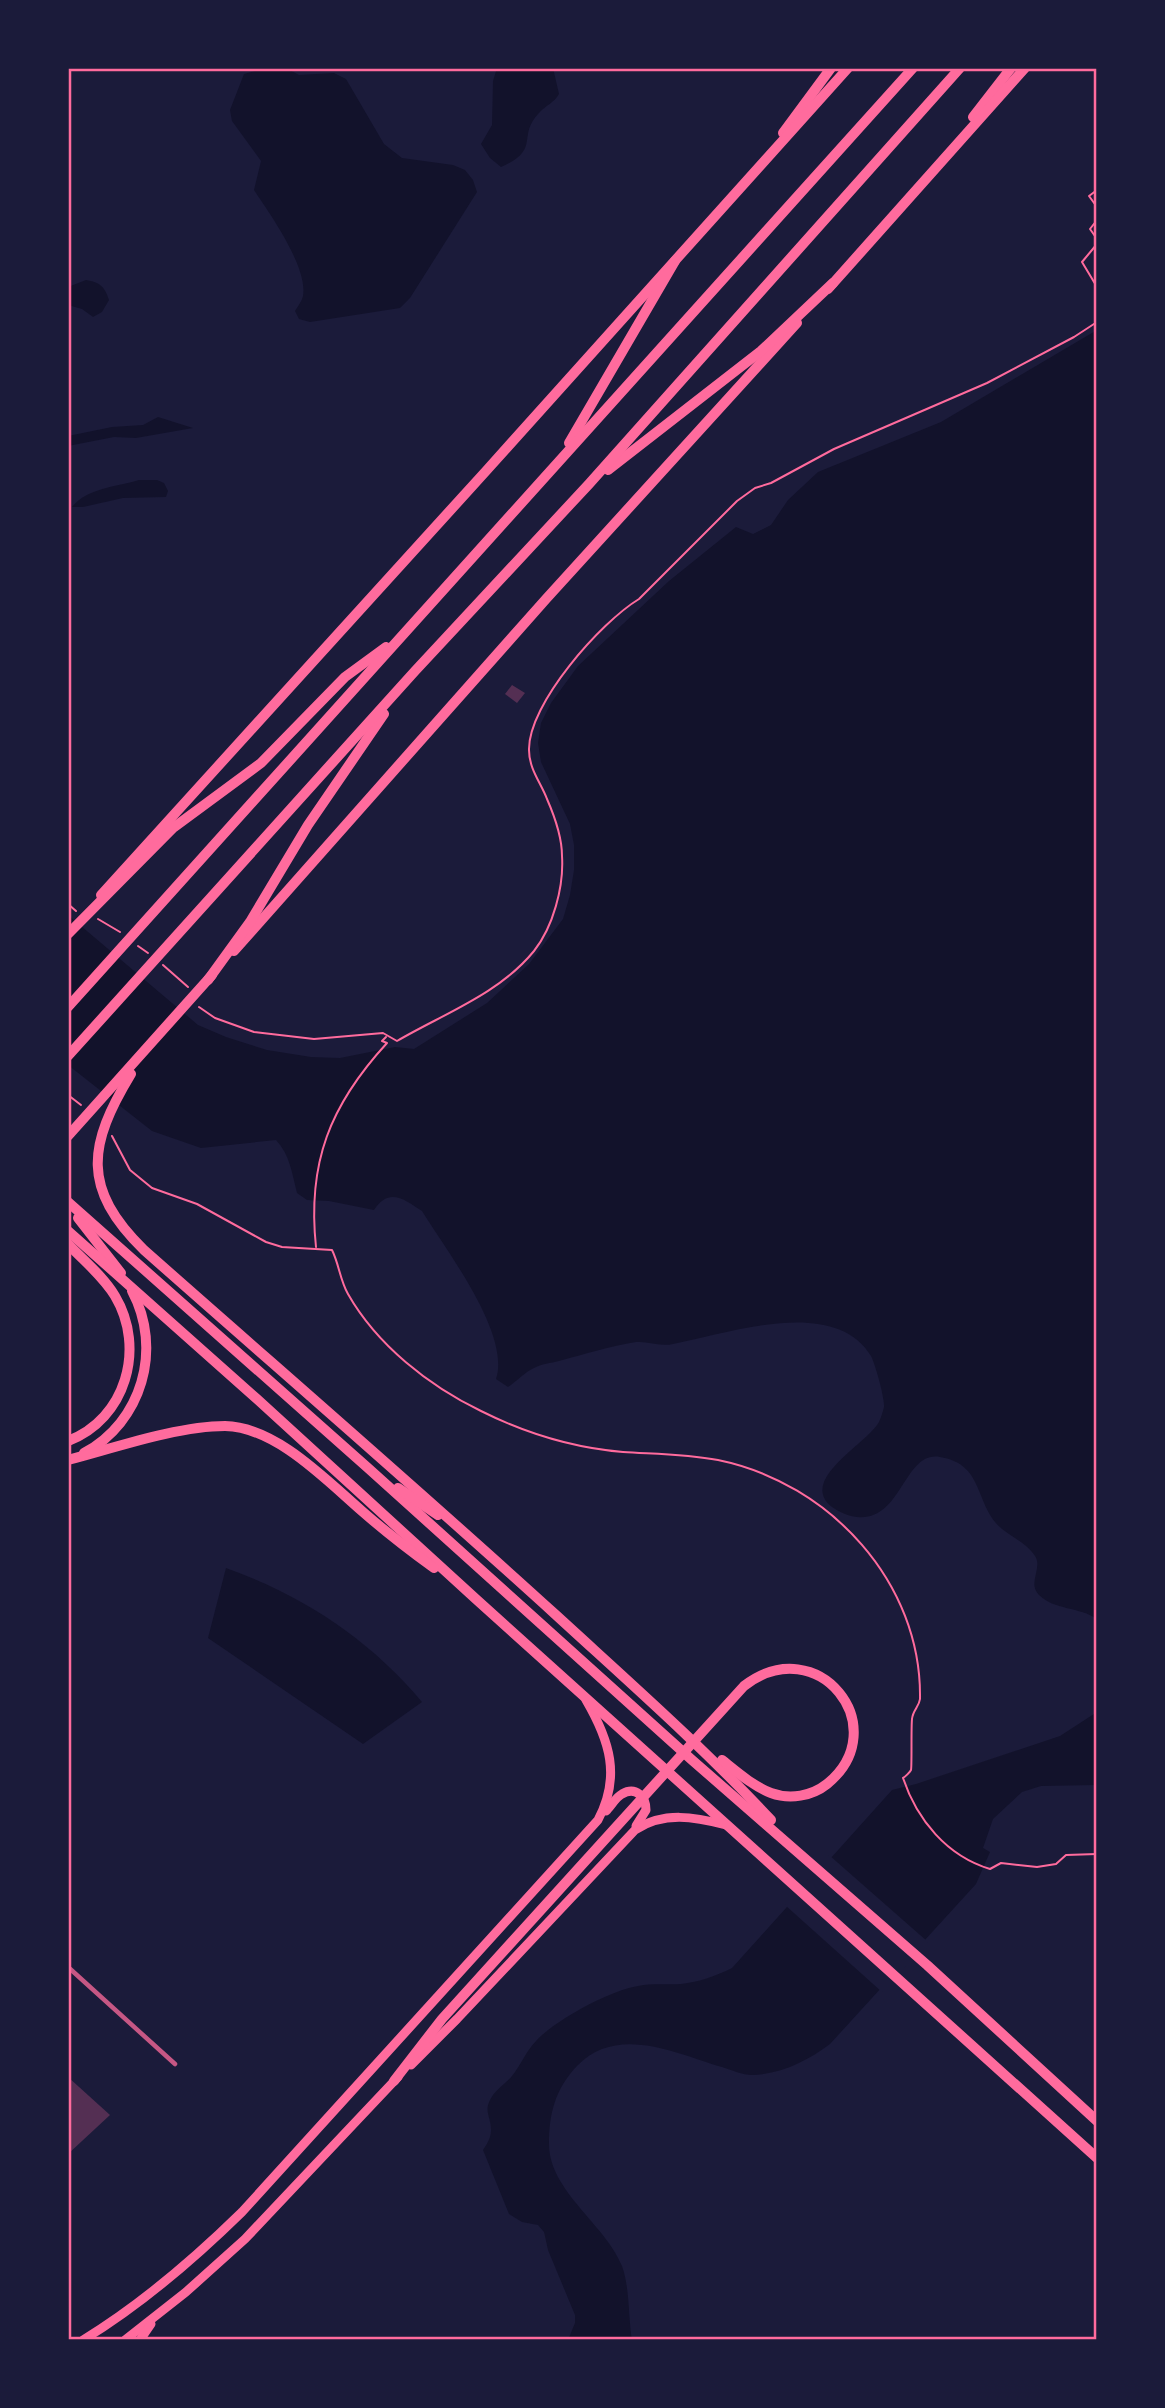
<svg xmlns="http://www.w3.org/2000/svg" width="1165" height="2408" font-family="Raleway,sans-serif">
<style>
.water{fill:#12122b}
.pier{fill:#1b1b3a}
.building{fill:#542f53}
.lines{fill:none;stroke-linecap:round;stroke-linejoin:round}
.path{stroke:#ff6b9d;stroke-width:2}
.pedestrian{stroke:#c65784;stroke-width:4.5}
.secondary{stroke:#ff6b9d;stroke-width:9}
.primary{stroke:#ff6b9d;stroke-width:10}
.trunk{stroke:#ff6b9d;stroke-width:10}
.neatline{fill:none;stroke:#ff6b9d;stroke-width:2.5}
</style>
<rect width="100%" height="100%" fill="#1b1b3a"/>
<g class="water">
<path d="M 266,68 L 286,68 L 299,75 L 334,73 L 346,79 L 384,144 L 402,158 L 453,165 L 465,170 L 473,180 L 477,192 L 410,298 L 400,308 L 310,322 L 299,319 L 295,311 C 298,306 302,301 303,296 C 308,267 270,214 254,190 L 261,161 L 232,121 L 230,110 L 244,74 Z"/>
<path d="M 497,68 L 553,68 L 559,94 C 554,103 546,105 539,113 C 516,137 542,149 501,167 L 490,158 L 481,144 L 492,125 L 493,81 Z"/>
<path d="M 86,280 C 100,282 105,287 109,300 L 102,312 L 93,317 L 82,309 L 68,305 L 68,287 Z"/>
<path d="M 1097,330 L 1097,1619 C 1080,1607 1054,1610 1039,1595 C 1027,1583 1043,1568 1035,1556 C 1025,1540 1006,1536 995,1522 C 975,1496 981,1464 940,1457 C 904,1450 902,1522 857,1517 C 848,1516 839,1512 832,1507 C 797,1480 868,1443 879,1422 C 881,1418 883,1411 884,1407 C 885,1399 875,1363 871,1356 C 834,1295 727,1334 673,1344 C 661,1347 649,1341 636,1342 C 610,1346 585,1354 559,1361 C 551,1363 541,1364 534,1368 C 525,1372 517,1381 508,1387 L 496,1379 C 511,1334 446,1250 422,1211 C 404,1199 389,1187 374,1210 L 329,1201 L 307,1200 L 297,1193 C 292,1173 290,1155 276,1140 L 201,1148 L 152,1131 L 68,1065 L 68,915 L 198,1025 L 226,1037 L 267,1050 L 311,1057 L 340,1058 L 395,1047 L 414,1049 L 487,1003 L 529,964 L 563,919 L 570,895 L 574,870 L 574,845 L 570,824 L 541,762 L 538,743 L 541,723 L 551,703 L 578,666 L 669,581 L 736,527 L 753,534 L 771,525 L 788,500 L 818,472 L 941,422 Z"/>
<polygon points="158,417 193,428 136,438 114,437 68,446 68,436 112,427 143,425"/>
<path d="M 139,480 L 157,480 L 164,483 L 168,491 L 166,497 L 123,498 L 83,507 L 72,507 C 87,488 116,487 139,480 Z"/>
<path d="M 226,1568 C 304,1596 369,1639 422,1702 L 363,1744 L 208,1638 Z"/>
<path d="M 1097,1712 L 1097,1785 L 1041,1786 L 1022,1792 L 993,1819 L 983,1848 L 990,1852 L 976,1884 L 830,2044 C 807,2061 782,2074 752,2075 C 743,2075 731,2070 722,2067 C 675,2053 617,2024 577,2066 C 555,2089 549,2114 549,2144 C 549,2191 606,2225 622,2266 C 630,2289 628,2316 632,2340 L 568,2340 L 575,2323 L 575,2315 L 548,2250 L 544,2232 L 538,2225 L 522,2222 L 509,2214 L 483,2150 C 487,2144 491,2138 491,2130 C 491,2115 482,2111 493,2095 C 498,2088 506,2083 512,2076 C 521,2065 526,2051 536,2041 C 555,2020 611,1990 638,1986 C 652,1983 667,1985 681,1984 C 699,1982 716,1976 732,1968 L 892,1790 L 916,1784 L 1060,1736 Z"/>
</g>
<polygon class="pier" points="829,1855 928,1942 882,1992 785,1905"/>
<g class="building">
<polygon points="512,685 525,693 517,703 505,694"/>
<polygon points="68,2077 110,2115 68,2154"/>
</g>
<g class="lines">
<g class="path">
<polyline points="1097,190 1089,196 1097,207"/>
<polyline points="1097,220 1090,229 1097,239"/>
<polyline points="1097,244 1082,262 1097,287"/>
<polyline points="68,904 76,911"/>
<polyline points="98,919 120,932"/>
<polyline points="138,946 148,953"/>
<polyline points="163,965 188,987"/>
<path d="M 199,1007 L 215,1018 L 254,1032 L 314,1039 L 383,1033 L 397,1041 C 443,1014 499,994 534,951 C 553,927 564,887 562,856 C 562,839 554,815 547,799 C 541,783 529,769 529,750 C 528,704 601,622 639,599 L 737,501 L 755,488 L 771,483 L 834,449 L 987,383 L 1074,337 L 1097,322"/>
<polyline points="68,1095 81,1105"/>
<path d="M 112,1136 L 130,1170 L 152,1188 L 197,1204 L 266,1242 L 282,1247 L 332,1250 C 339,1264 340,1280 348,1294 C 377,1345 429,1386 481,1411 C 525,1433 575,1448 623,1452 C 655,1454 686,1454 718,1460 C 830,1483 922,1583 920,1699 C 919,1707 913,1710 912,1719 C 911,1728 912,1767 911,1770 C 910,1772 905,1777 903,1778 C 917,1820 947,1856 990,1869 L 1001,1863 L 1037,1867 L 1056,1864 L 1066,1855 L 1097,1854"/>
<path d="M 316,1247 C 307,1163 330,1105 387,1043 L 382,1041 L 386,1037"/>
</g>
<polyline class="pedestrian" points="68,1967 175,2064"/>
<g class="secondary">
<path d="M 606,1811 C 611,1806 616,1797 622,1794 C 636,1786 646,1797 646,1810 L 636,1826"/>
<path d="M 411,2065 L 457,2019 L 635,1830 C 664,1811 695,1817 726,1825"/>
<path d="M 83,2340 C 142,2304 193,2260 242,2212 L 598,1820 C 621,1777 610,1741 586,1700"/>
<polyline points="125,2340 186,2292 245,2239 398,2077"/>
<polyline points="140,2340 151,2324"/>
</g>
<g class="primary">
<polyline points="973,117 1011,68"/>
<polyline points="783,133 831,68"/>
<polyline points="828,289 1025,68"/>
<polyline points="101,895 486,471 848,68"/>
<polyline points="234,951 546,599 797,323"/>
<path d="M 131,1074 C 88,1145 81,1188 144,1250 C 282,1372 421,1492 556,1615 C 629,1682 703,1747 771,1820"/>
<polyline points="68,1136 212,975"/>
<polyline points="68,1202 368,1468 692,1760 927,1965 1097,2121"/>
<polyline points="78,1218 121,1273"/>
<polyline points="68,1231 257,1399 477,1600 1097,2158"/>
<path d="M 68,1244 C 84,1261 103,1276 115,1296 C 146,1348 126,1419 68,1441"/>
<path d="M 84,1453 C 142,1422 163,1349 132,1291"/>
<path d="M 68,1460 C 114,1448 178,1426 225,1426 C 276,1427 326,1480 363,1512 C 386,1532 409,1550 434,1568"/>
<polyline points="398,1488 438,1515"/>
<path d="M 394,2081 L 442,2019 L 744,1686 C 818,1629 896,1728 827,1784 C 812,1796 790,1800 771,1793 C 753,1786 737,1772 722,1760"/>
</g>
<g class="trunk">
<polyline points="569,443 675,261"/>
<polyline points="608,470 761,351 833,283"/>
<polyline points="68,934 173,828 261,763 345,677 386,647"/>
<polyline points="208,980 250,922 308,825 384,714"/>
<polyline points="68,1007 913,68"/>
<polyline points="68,1056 415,671 589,484 960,68"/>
</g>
</g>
<rect width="1165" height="2408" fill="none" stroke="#1b1b3a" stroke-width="140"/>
<rect x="70" y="70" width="1025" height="2268" class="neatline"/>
</svg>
